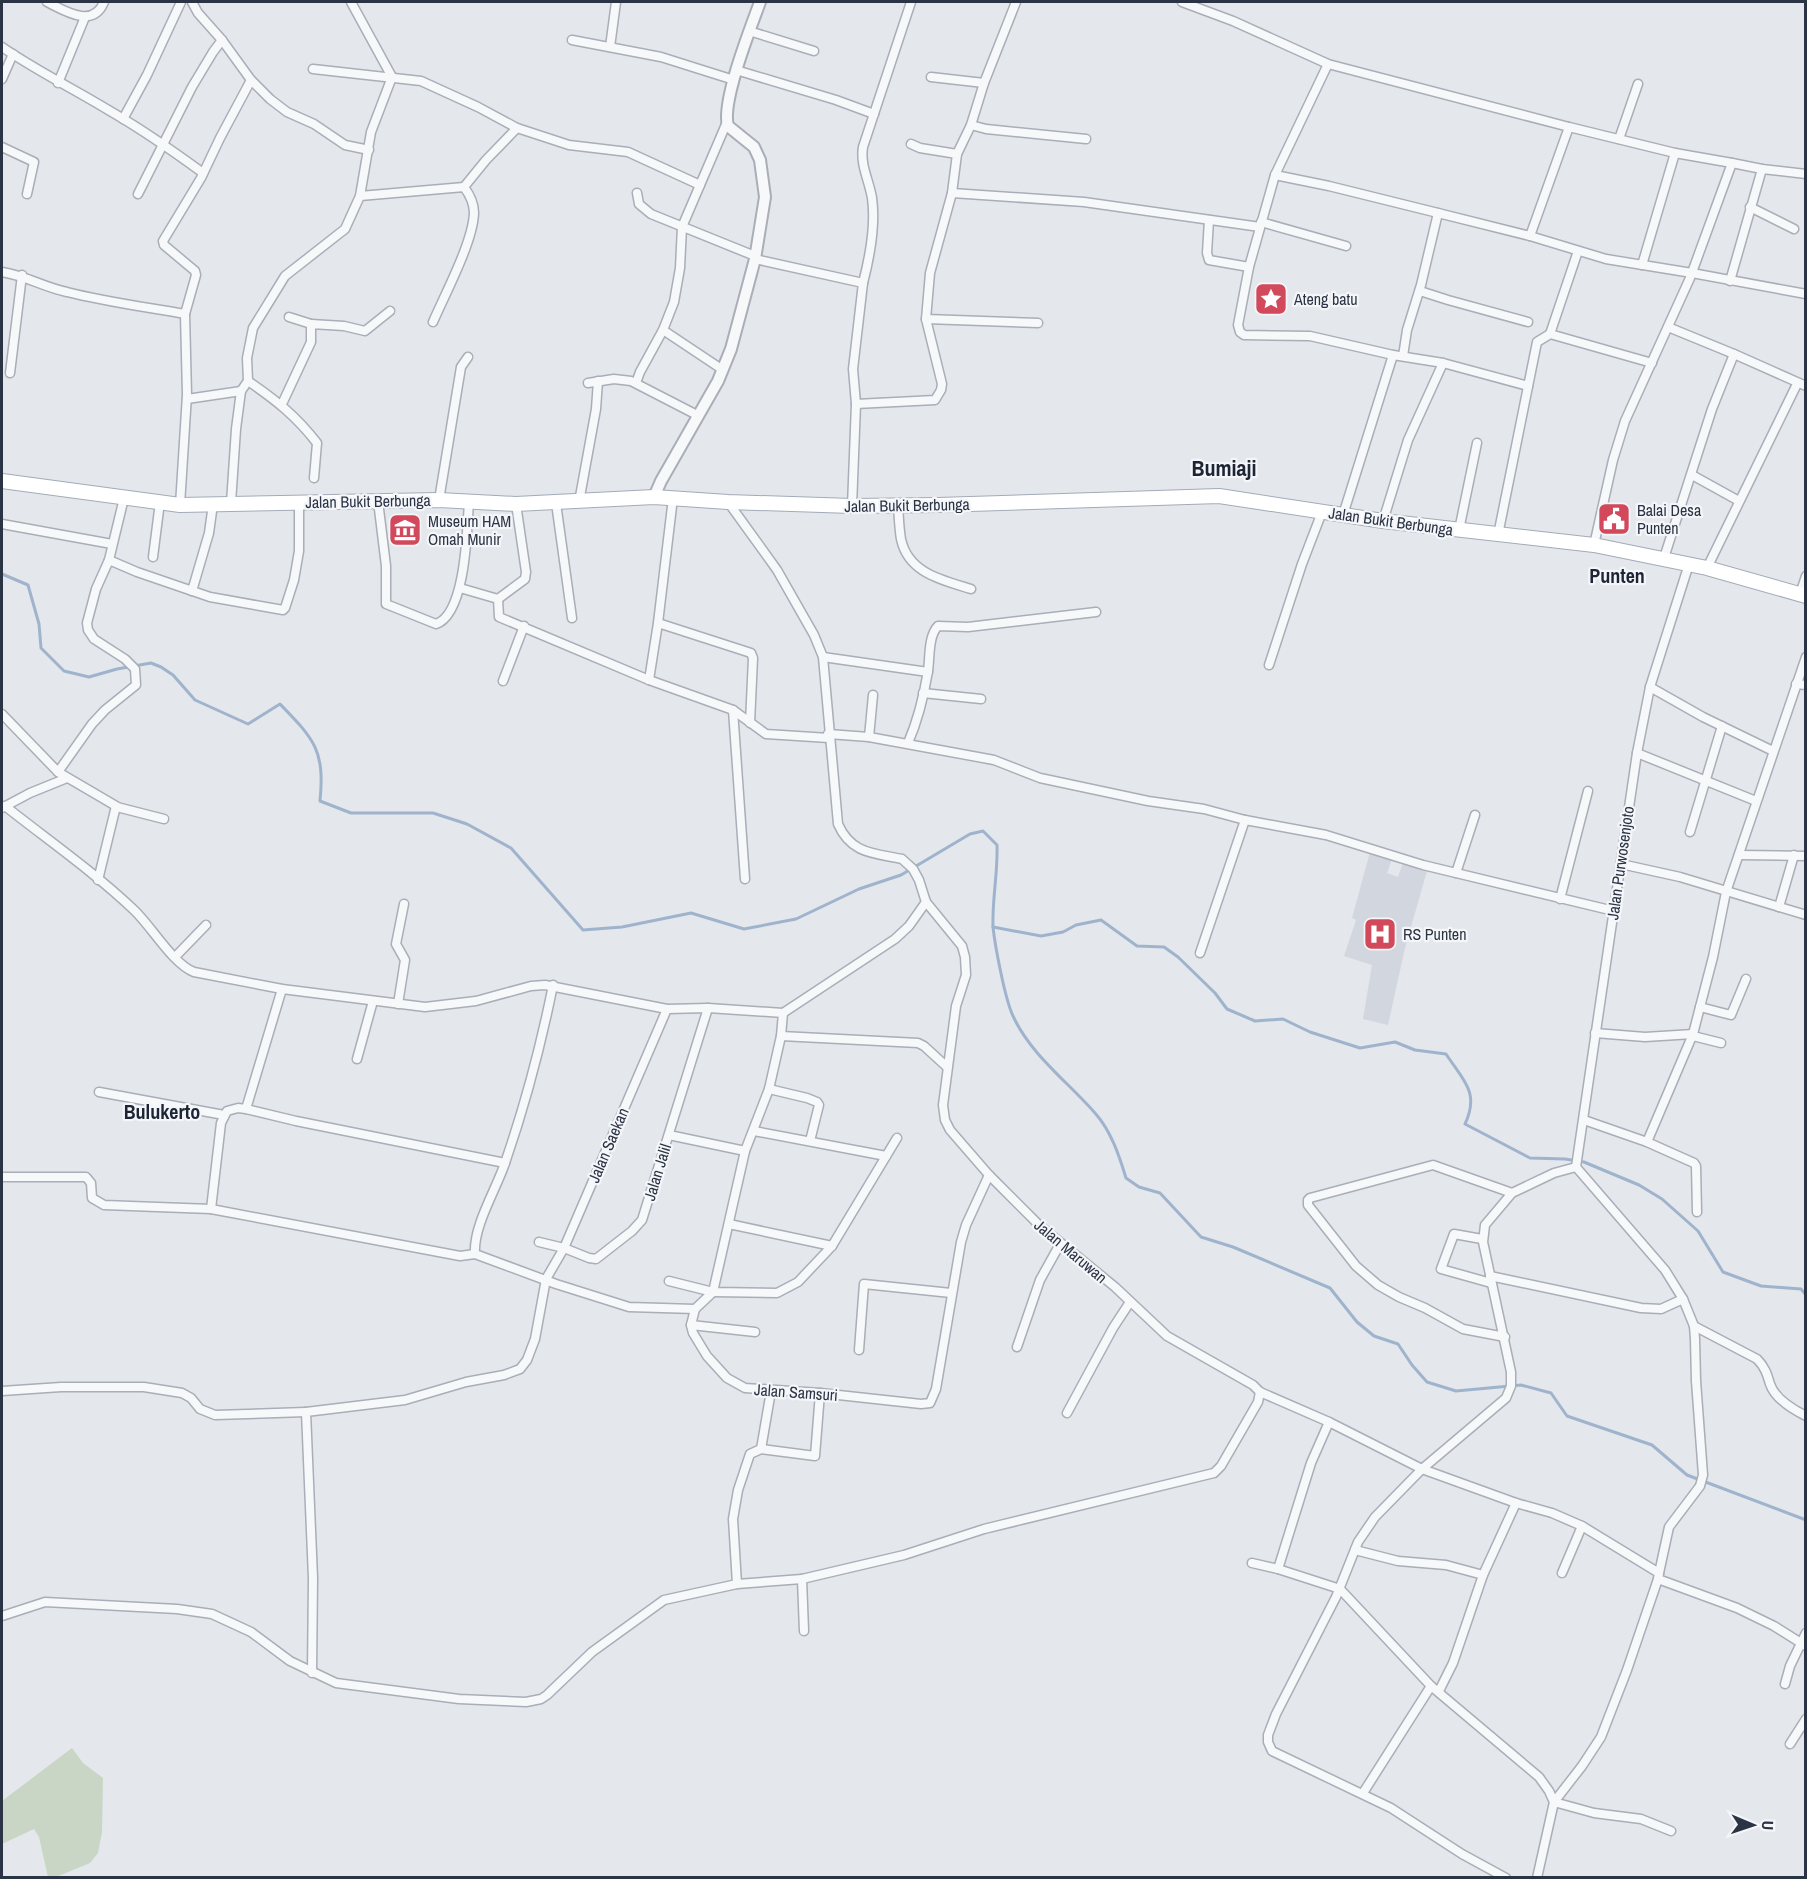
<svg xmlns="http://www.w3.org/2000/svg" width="1807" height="1879" font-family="'Archivo Narrow',sans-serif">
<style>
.built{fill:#d2d6de}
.green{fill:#c9d6c5}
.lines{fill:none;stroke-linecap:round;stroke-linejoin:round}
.stream{stroke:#9fb4cc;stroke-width:3}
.minor-casing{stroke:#a9aeb7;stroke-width:11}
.tertiary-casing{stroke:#a9aeb7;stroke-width:14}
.primary-casing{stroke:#a3abb8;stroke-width:16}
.minor{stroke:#f7f8fa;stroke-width:8}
.tertiary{stroke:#f7f8fa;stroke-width:10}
.primary{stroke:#fff;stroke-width:14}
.labels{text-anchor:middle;stroke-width:4.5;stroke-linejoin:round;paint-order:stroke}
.poi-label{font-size:16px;fill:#2b3445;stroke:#f4f6f9;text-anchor:start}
.street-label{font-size:16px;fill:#2b3445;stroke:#f4f6f9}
.quarter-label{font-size:20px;font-weight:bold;fill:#1d2536;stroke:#f4f6f9}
.district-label{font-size:22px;font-weight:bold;fill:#1d2536;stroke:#f4f6f9}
</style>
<rect width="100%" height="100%" fill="#e4e7ec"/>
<polygon class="built" points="1370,852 1392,859 1387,873 1398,877 1403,863 1427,871 1405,948 1388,1025 1363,1019 1372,965 1344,956 1356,920 1352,918"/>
<polygon class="green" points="72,1748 83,1763 103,1778 102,1832 98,1853 90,1863 56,1877 48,1877 39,1837 34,1829 2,1844 2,1801"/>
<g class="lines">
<g class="stream">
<path d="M 2,574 L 28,585 L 39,624 L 41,648 L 64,671 L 89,677 L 117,669 L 151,663 L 161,667 L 173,675 L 195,700 L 248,724 L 280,704 C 314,739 325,750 320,801 L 351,813 L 433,813 L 467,824 L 511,848 L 583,930 L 622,927 L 691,913 L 744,929 L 796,919 L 859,889 L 901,875 L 970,834 L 983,831 L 997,845 C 998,872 992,900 993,927 C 995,946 1005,999 1013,1016 C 1031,1055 1067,1081 1095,1113 C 1111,1131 1119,1155 1126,1178 L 1139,1187 L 1160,1193 L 1201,1237 L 1233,1247 L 1330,1288 L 1357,1322 L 1374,1336 L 1398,1344 L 1412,1365 L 1427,1382 L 1456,1391 L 1521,1385 L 1551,1393 L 1567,1416 L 1652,1445 L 1687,1475 L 1806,1520"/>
<path d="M 993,927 L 1041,936 L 1063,932 L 1076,925 L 1101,920 L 1137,946 L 1164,947 L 1178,957 L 1215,993 L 1227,1009 L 1255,1021 L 1283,1019 L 1310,1032 L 1360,1048 L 1395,1042 L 1415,1050 L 1446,1054 C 1463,1080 1480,1092 1465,1124 L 1530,1158 L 1565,1159 L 1584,1162 L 1639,1185 L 1662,1199 L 1698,1231 L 1723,1272 L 1761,1286 L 1801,1289 L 1806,1295"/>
</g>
<g class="minor-casing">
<g id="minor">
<path d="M 47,2 C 65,11 93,29 104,2"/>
<polyline points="192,2 198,13 222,40 251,80 270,99 287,112 314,124 345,145 369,150"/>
<polyline points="1016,2 984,83 971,125 957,154 952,193 930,273 926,319 1038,323"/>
<polyline points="1182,2 1233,21 1328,64 1569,127 1530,236"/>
<polyline points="749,31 814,51"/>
<polyline points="572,40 661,57 734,80"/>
<path d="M 2,47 C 37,71 74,89 110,111 C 143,130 173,151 203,173"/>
<polyline points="610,47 616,2"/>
<polyline points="1328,64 1275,175 1249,267 1238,325 1240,332 1244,335 1310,336 1393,355 1443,363 1528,386"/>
<polyline points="313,69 421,81 478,107 517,128"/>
<polyline points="736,70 836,100 874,114"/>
<polyline points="931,77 984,83"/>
<polyline points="2,79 13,54"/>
<polyline points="58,83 85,17"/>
<polyline points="123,119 147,75 181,2"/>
<polyline points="971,125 986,129 1086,139"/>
<polyline points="1569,127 1675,153 1732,163"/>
<polyline points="1619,139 1638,84"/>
<polyline points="911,144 920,148 957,154"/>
<polyline points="2,147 34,162 27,194"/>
<polyline points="1275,175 1329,186 1438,213"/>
<polyline points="464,187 486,160 517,128 569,145 628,152 700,185"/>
<polyline points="637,193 639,204 651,214 755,256"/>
<polyline points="952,193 1084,202 1260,227"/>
<polyline points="138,194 192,87 213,52 222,40"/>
<path d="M 360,196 L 464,187 C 470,195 474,204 474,213 C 473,242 445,294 433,322"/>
<polyline points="1750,207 1794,229"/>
<polyline points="1209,220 1207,253 1209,260 1249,267"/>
<polyline points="1261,222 1346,246"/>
<polyline points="755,259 863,283 853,369 856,404 852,506"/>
<polyline points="1642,265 1675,153"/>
<path d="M 2,272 C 27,276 43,287 67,292 C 106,302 146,307 185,314"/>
<polyline points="1730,281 1762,169"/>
<path d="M 863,283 C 870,256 876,226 872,198 C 869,180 860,165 863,147 L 911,2"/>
<polyline points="1420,291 1448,300 1528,322"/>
<polyline points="289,317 311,324"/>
<polyline points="1668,327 1734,354 1806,386"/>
<polyline points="663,330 723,370"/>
<polyline points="1550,334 1578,251"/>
<polyline points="1403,356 1407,330 1421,285 1438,213 1530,236 1606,259 1692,273 1806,294"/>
<polyline points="10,373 22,275"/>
<polyline points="248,381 247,358 253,328 285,276 345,229 360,196 371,132 392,77 351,2"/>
<polyline points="588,383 614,379 631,381 697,415"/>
<polyline points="636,383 640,372 663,330 674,302 680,268 682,227 727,122"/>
<polyline points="187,399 241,391"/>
<polyline points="282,404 311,342 311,324 344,326 365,331 390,311"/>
<polyline points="856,404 935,400 941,390 942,384 926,319"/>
<polyline points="1692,475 1739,501"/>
<polyline points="439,500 461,367 468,357"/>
<path d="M 378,501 L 386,566 L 386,604 L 436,624 C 466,614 467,529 469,501"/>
<polyline points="579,502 596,409 598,381"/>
<path d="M 728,502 L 777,570 L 814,635 L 823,657 L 838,824 C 851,854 874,853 902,859 L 913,869 L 919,880 L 926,902 L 962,946 L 965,957 L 966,975 L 956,1006 L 943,1105 L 945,1120 L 950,1130 L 989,1175 L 1039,1225 L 1115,1287 L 1167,1336 L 1253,1385 L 1260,1392 L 1329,1422 L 1422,1469 L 1375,1517 L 1358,1542 L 1336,1597 L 1276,1714 L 1268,1735 L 1268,1742 L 1272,1751 L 1391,1808 L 1462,1854 L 1506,1878"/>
<path d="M 231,503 L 236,429 L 241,391 L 248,381 C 277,401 296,416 317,443 L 314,478"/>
<polyline points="556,503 572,618"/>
<polyline points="180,505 187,395 185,314 196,275 195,271 164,245 163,241 201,178 220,138 251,80"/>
<path d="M 898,506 C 899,517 899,528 901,539 C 908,573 942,580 971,589"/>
<polyline points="1343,515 1393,355"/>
<polyline points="1383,521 1408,440 1443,363"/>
<polyline points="2,524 112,544"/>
<polyline points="1459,530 1477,443"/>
<polyline points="1498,535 1537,342 1550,334 1652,363"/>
<polyline points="1594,545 1613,460 1625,421 1690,278 1732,163 1762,169 1806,174"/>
<polyline points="153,557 160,502"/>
<polyline points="1664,558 1712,409 1734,354"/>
<polyline points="109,560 137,572 210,597 283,610 285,608 294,580 299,551 299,502"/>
<polyline points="1707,568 1797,384"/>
<polyline points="460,588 498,599 499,617 649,680 733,710 766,734 829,738"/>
<polyline points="192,591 209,533 213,504"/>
<polyline points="1800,594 1806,576"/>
<polyline points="498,599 525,579 526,572 516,504"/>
<polyline points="658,623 751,653 753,658 750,723"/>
<polyline points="823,657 928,672"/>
<polyline points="1269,665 1302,564 1322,512"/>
<polyline points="649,680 658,623 673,498"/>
<polyline points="503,681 524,626"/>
<polyline points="1796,684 1806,685"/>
<polyline points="1650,687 1703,717 1773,751"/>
<polyline points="923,693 981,699"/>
<polyline points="733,710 745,879"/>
<polyline points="2,714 58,772 92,724 105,710 136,685 135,669 125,659 94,639 88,630 87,623 96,589 109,560 124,498"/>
<polyline points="828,734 869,737 994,760 1040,778 1148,801 1204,809 1245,820 1326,835 1423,865 1614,911"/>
<polyline points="869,737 873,695"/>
<path d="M 908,743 C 918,720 924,695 928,671 C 930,658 928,636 938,626 L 968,627 L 1096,612"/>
<polyline points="1637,753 1756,801"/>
<polyline points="58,772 116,806 98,880"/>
<path d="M 5,806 C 48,840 94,872 134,910 C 152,927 173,964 194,972 L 282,989 L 425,1007 L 476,1001 L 531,986 L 545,985 L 667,1009 L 708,1008 L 783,1013 L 781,1036 L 769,1089 L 745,1151 L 713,1292 L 695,1309 L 691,1325 L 693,1333 L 707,1356 L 727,1378 L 745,1388 L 820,1393 L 921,1404 L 930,1403 L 936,1389 L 961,1242 L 966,1225 L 989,1175"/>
<polyline points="117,807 164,819"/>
<polyline points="2,808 30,793 67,778"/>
<polyline points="1690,832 1722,726"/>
<polyline points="1739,855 1806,856"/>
<polyline points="1621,864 1680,877 1806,915"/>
<polyline points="1456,873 1475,815"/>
<polyline points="1560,899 1588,791"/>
<polyline points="1779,907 1794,855"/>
<polyline points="1200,953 1245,820"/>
<polyline points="175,957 206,925"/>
<polyline points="398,1004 405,960 396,944 404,904"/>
<polyline points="1700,1007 1731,1015 1746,979"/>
<polyline points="783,1013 895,939 909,926 926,902"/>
<polyline points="1595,1033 1645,1037 1693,1034"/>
<polyline points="781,1036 918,1043 924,1046 947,1067"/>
<polyline points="1693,1036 1721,1043"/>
<polyline points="357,1059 373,1001"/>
<polyline points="769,1089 807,1098 817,1102 819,1105 810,1141"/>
<polyline points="99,1092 224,1115"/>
<polyline points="246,1109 282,989"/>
<polyline points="1584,1120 1647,1142 1694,1163 1696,1166 1697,1212"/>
<polyline points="754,1131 886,1156"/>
<polyline points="669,1135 745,1151"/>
<polyline points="1647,1142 1693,1034 1713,957 1726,892 1806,657"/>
<polyline points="1576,1167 1554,1173 1512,1193 1485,1225 1483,1242 1511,1372 1511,1386 1506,1398 1422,1469 1516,1503 1552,1513 1582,1526 1659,1573 1658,1579 1737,1608 1774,1626 1806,1646"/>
<polyline points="1576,1167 1637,753 1650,687 1689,564"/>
<polyline points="1576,1167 1665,1270 1683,1299 1694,1326 1695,1339 1696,1381 1703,1475 1700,1486 1669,1527 1659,1573"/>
<polyline points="2,1177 86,1177 91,1183 92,1198 104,1205 211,1209 460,1256 475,1254 556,1284 629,1307 695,1309"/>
<polyline points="211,1209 221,1123 227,1111 238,1108 246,1109 296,1121 505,1163"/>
<polyline points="729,1224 832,1246"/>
<polyline points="1482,1239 1454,1234 1441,1269 1491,1283"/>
<polyline points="539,1242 564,1248 589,1258 596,1259 632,1231 642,1220 708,1008"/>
<path d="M 475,1254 C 473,1226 496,1190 505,1163 C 525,1105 541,1045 553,985"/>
<polyline points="1490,1276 1641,1308 1661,1309 1683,1299"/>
<polyline points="669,1281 713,1292 777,1293 798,1282 832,1246 897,1138"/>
<polyline points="691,1325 755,1332"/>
<path d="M 1694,1326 L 1757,1359 C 1765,1367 1767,1374 1770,1384 C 1775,1399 1792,1409 1806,1416"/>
<polyline points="1505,1337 1463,1329 1425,1308 1399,1297 1378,1285 1356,1266 1308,1205 1308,1200 1310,1198 1433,1165 1512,1193"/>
<polyline points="1017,1347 1040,1280 1060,1244"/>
<polyline points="859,1350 864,1284 951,1293"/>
<polyline points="2,1391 61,1387 144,1387 182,1393 191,1398 200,1409 215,1415 306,1412"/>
<polyline points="1067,1413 1113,1328 1130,1302"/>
<polyline points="761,1449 771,1391"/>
<polyline points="1355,1550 1398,1561 1446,1565 1483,1575"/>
<polyline points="1252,1563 1278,1569 1340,1589 1431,1686 1539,1777 1549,1791 1554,1802 1594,1813 1641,1819 1671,1831"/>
<polyline points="1278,1569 1311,1463 1329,1422"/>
<polyline points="1562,1573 1582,1526"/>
<polyline points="802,1579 804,1631"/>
<polyline points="737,1584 733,1519 738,1490 750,1454 761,1449 815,1456 820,1393"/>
<polyline points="2,1616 45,1602 177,1609 212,1614 251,1632 290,1661 336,1683 459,1699 526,1702 541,1699 547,1695 592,1652 664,1600 737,1584 802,1579 904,1555 984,1529 1214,1473 1221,1466 1258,1402 1260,1392"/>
<polyline points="312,1673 313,1578 306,1412 405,1400 466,1382 504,1375 520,1369 527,1360 535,1339 546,1279 564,1248 667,1009"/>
<polyline points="1785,1684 1790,1666 1806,1633"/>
<polyline points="1439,1691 1453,1663 1483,1575 1516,1503"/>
<polyline points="1790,1744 1806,1719"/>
<polyline points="1363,1793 1431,1686"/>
<polyline points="1537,1878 1554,1802 1582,1766 1601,1737 1627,1670 1658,1579"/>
</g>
</g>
<g class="tertiary-casing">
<path id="tertiary" d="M 654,497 L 661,481 L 718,381 L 731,349 L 755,259 L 765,197 L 760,160 L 754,147 L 728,126 C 721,102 751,27 760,2"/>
</g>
<g class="primary-casing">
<polyline id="primary" points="2,481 180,505 439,500 516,504 654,497 728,502 852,506 938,505 1219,496 1383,521 1594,545 1707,568 1806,596"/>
</g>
<use href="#minor" class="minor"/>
<use href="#tertiary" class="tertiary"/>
<use href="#primary" class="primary"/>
</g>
<defs>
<g id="sight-square" transform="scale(1.725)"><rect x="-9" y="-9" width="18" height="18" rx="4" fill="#d1495b" stroke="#f4f6f9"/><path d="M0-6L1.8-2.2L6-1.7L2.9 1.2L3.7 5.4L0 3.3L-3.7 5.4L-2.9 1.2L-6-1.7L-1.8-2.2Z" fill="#fff"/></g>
<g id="civic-square" transform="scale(1.725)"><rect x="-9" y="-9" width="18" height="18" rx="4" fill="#d1495b" stroke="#f4f6f9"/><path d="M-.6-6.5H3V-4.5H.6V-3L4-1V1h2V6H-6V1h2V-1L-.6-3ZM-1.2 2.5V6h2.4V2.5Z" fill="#fff"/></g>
<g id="museum-square" transform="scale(1.725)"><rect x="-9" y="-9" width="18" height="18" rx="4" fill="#d1495b" stroke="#f4f6f9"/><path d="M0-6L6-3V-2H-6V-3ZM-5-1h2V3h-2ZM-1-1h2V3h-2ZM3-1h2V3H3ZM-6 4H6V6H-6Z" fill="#fff"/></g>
<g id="hospital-square" transform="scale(1.725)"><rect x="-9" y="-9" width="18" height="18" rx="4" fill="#d1495b" stroke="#f4f6f9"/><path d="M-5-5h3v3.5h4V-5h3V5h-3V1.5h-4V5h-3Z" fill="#fff"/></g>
</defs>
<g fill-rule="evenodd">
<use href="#sight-square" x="1271" y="299"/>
<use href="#civic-square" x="1614" y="519"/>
<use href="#museum-square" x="405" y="530"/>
<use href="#hospital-square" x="1380" y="934"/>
</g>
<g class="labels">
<g class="poi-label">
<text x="1294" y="305">Ateng batu</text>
<text x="1637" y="516">Balai Desa<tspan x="1637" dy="18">Punten</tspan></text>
<text x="428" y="527">Museum HAM<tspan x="428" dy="18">Omah Munir</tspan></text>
<text x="1403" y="940">RS Punten</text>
</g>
<g class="street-label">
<text transform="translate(368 501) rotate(-1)" y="6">Jalan Bukit Berbunga</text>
<text transform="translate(907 505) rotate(-1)" y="6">Jalan Bukit Berbunga</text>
<text transform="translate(1391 521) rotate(8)" y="6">Jalan Bukit Berbunga</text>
<text transform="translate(1620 863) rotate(-82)" y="6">Jalan Purwosenjoto</text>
<text transform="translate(608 1145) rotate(-67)" y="6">Jalan Saekan</text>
<text transform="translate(657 1172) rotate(-73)" y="6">Jalan Jalil</text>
<text transform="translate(1071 1251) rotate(40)" y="6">Jalan Maruwan</text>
<text transform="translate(796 1392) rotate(4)" y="6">Jalan Samsuri</text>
</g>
<g class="quarter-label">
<text x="1617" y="583">Punten</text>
<text x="162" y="1119">Bulukerto</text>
</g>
<g class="district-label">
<text x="1224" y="476">Bumiaji</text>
</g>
</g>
<rect width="1807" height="1879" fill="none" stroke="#2b3445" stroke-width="6"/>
<g transform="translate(1753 1825) rotate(92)" stroke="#f4f6f9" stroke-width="4.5" paint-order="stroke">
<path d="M0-4.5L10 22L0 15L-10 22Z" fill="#2b3445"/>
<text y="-9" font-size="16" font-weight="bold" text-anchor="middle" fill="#2b3445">U</text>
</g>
</svg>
